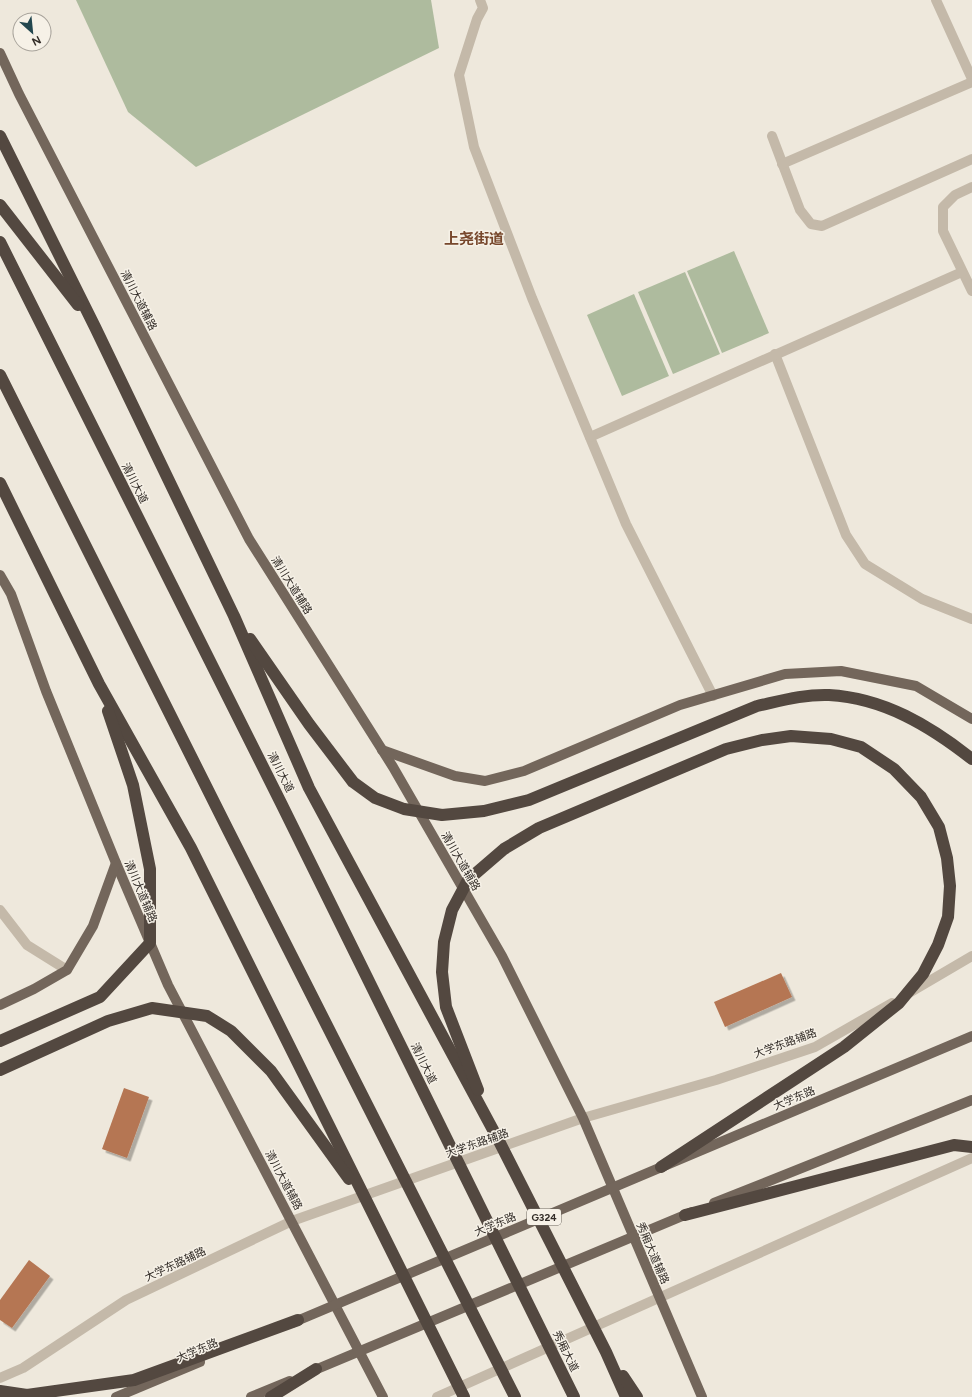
<svg xmlns="http://www.w3.org/2000/svg" width="972" height="1397" font-family="Figtree,'Noto Sans SC',sans-serif">
<style>
.green{fill:#aebb9e}
.building{fill:#b57653;filter:url(#shadow)}
.lines{fill:none;stroke-linecap:round;stroke-linejoin:round}
.minor{stroke:#c4b9a9;stroke-width:10}
.major{stroke:#73665b;stroke-width:10}
.highway{stroke:#534840;stroke-width:12}
.labels{text-anchor:middle;stroke-width:3;stroke-linejoin:round;paint-order:stroke}
.shield{fill:#f6f1e7;stroke:#6e6861;stroke-width:1}
.shield-label{font-size:10px;font-weight:bold;fill:#332d28}
.street-label{font-size:11px;fill:#332d28;stroke:#f6f1e7}
.district-label{font-size:15px;font-weight:bold;fill:#77472c;stroke:#f6f1e7}
</style>
<defs>
<filter id="shadow"><feDropShadow dx="3.5" dy="3.5" stdDeviation="0" flood-color="#0004"/></filter>
</defs>
<rect width="100%" height="100%" fill="#eee8dc"/>
<g class="green">
<polygon points="76,0 431,0 439,48 196,167 128,112"/>
<polygon points="734,251 769,333 722,353 687,271"/>
<polygon points="685,272 720,354 673,374 638,292"/>
<polygon points="634,294 669,376 622,396 587,315"/>
</g>
<g class="building">
<polygon points="781,973 792,997 725,1027 714,1002"/>
<polygon points="124,1088 149,1097 127,1158 102,1149"/>
<polygon points="29,1260 50,1276 12,1328 0,1320 0,1300"/>
</g>
<g class="lines">
<g class="minor">
<polyline points="480,0 483,8 477,19 459,75 474,147 532,298 626,524 713,696"/>
<polyline points="936,0 972,79"/>
<polyline points="772,136 800,210 811,224 822,226 972,159"/>
<polyline points="782,164 972,82"/>
<polyline points="972,187 955,195 943,207 943,231 972,291"/>
<polyline points="775,354 846,535 865,564 922,599 972,619"/>
<polyline points="590,437 962,272"/>
<polyline points="0,910 27,945 67,970"/>
<polyline points="909,993 972,956"/>
<polyline points="0,1378 23,1368 126,1300 292,1221 583,1118 716,1080 815,1047 892,1003"/>
<polyline points="437,1397 972,1158"/>
</g>
<g class="major">
<polyline points="0,53 19,94 249,539 393,767 502,956 583,1118 702,1397"/>
<polyline points="0,575 11,594 46,691 116,863 168,985 383,1397"/>
<polyline points="382,750 455,776 485,781 524,771 680,705 785,674 841,671 916,686 972,719"/>
<polyline points="0,1005 34,989 67,970 93,926 116,863"/>
<polyline points="714,1203 972,1100"/>
<polyline points="292,1323 972,1036"/>
<polyline points="310,1372 692,1212"/>
<polyline points="116,1397 200,1362"/>
<polyline points="251,1397 290,1381"/>
</g>
<g class="highway">
<polyline points="0,136 95,327 234,616 309,788 499,1141 606,1352 626,1397"/>
<polyline points="0,205 78,305"/>
<polyline points="0,242 281,803 574,1397"/>
<polyline points="0,375 228,830 515,1397"/>
<polyline points="0,483 99,684 191,848 464,1397"/>
<path d="M 250,639 L 309,724 L 353,782 L 375,798 L 404,809 L 442,815 L 484,811 L 529,800 L 757,706 C 780,701 805,694 829,695 C 884,698 930,726 972,759"/>
<polyline points="0,1041 100,997 150,943 150,869 133,785 108,711"/>
<polyline points="0,1070 108,1021 152,1008 207,1016 231,1031 271,1071 349,1179"/>
<polyline points="478,1090 446,1007 442,972 444,942 452,910 468,880 504,849 539,828 726,749 762,740 791,736 831,739 861,747 894,769 921,797 939,827 947,858 950,886 948,917 938,945 923,974 899,1003 844,1047 661,1167"/>
<polyline points="685,1215 954,1145 972,1147"/>
<polyline points="623,1376 637,1397"/>
<polyline points="0,1391 27,1395 134,1380 298,1320"/>
<polyline points="271,1397 316,1369"/>
</g>
</g>
<g class="labels">
<rect class="shield" x="527" y="1209" width="34" height="16" rx="3"/>
<g class="shield-label">
<text x="544" y="1221">G324</text>
</g>
<g class="street-label">
<text transform="translate(139 300) rotate(63)" y="4">清川大道辅路</text>
<text transform="translate(135 483) rotate(63)" y="4">清川大道</text>
<text transform="translate(292 585) rotate(58)" y="4">清川大道辅路</text>
<text transform="translate(281 772) rotate(63)" y="4">清川大道</text>
<text transform="translate(461 861) rotate(60)" y="4">清川大道辅路</text>
<text transform="translate(141 891) rotate(67)" y="4">清川大道辅路</text>
<text transform="translate(785 1043) rotate(-20)" y="4">大学东路辅路</text>
<text transform="translate(424 1063) rotate(64)" y="4">清川大道</text>
<text transform="translate(794 1098) rotate(-23)" y="4">大学东路</text>
<text transform="translate(477 1143) rotate(-19)" y="4">大学东路辅路</text>
<text transform="translate(284 1180) rotate(62)" y="4">清川大道辅路</text>
<text transform="translate(495 1224) rotate(-23)" y="4">大学东路</text>
<text transform="translate(653 1253) rotate(67)" y="4">秀厢大道辅路</text>
<text transform="translate(175 1264) rotate(-25)" y="4">大学东路辅路</text>
<text transform="translate(197 1350) rotate(-23)" y="4">大学东路</text>
<text transform="translate(566 1351) rotate(64)" y="4">秀厢大道</text>
</g>
<g class="district-label">
<text x="474" y="244">上尧街道</text>
</g>
</g>
<g transform="translate(32 32) rotate(153)"><circle r="19" fill="#f6f1e7" stroke="#a8a39b"/>
<path d="M0-3L7 15L0 10L-7 15Z" fill="#23474f"/>
<text y="-6" font-size="11" font-weight="bold" text-anchor="middle" fill="#332d28">N</text>
</g>
</svg>
